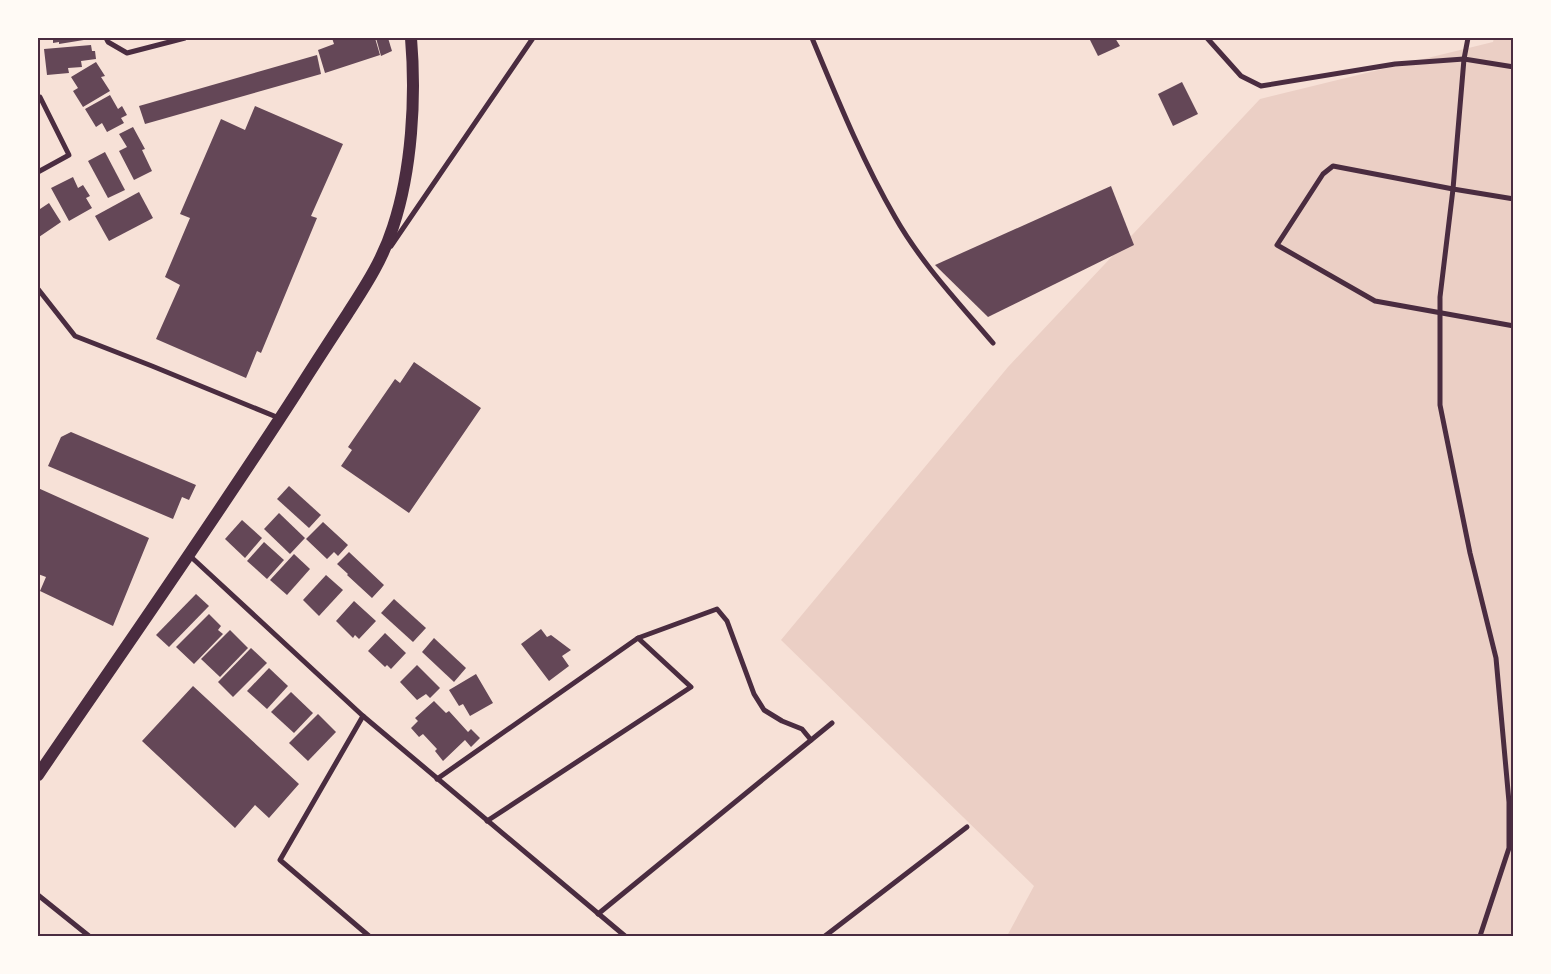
<svg xmlns="http://www.w3.org/2000/svg" width="1551" height="974" font-family="'DM Sans',sans-serif">
<style>
.green{fill:#ebcfc5}
.building{fill:#644757}
.lines{fill:none;stroke-linecap:round;stroke-linejoin:round}
.minor{stroke:#4a2c40;stroke-width:5}
.primary{stroke:#4a2c40;stroke-width:12}
.neatline{fill:none;stroke:#4a2c40;stroke-width:2}
</style>
<rect width="100%" height="100%" fill="#f7e1d7"/>
<polygon class="green" points="1494,38 1513,38 1513,936 1007,936 1034,886 781,640 1008,367 1260,99 1493,42"/>
<g class="building">
<polygon points="53,38 90,38 90,39 59,44 59,42 53,43"/>
<polygon points="332,38 375,38 380,55 325,73 318,50 334,44"/>
<polygon points="376,38 388,38 392,51 381,56"/>
<polygon points="1089,38 1115,38 1120,46 1098,56"/>
<polygon points="91,45 92,51 95,51 96,59 81,61 82,67 68,68 69,73 47,75 44,49"/>
<polygon points="317,55 321,74 145,124 139,106"/>
<polygon points="96,62 105,76 101,77 110,91 83,107 73,91 78,88 71,77"/>
<polygon points="1182,82 1198,114 1173,126 1158,94"/>
<polygon points="110,95 118,109 122,106 127,115 121,118 124,123 107,132 102,123 96,127 85,109"/>
<polygon points="255,106 343,144 311,216 317,218 261,353 257,351 246,378 156,339 180,285 165,277 190,218 180,214 221,119 245,130"/>
<polygon points="133,127 145,149 142,150 152,171 134,180 119,151 127,147 119,134"/>
<polygon points="105,152 125,190 108,198 88,161"/>
<polygon points="73,177 78,188 83,185 90,196 86,198 92,208 69,221 51,188"/>
<polygon points="1111,186 1134,245 988,317 935,265"/>
<polygon points="139,192 153,218 109,241 95,216"/>
<polygon points="49,203 61,222 39,237 38,206 40,209"/>
<polygon points="414,362 481,408 409,513 341,466 352,450 348,447 395,379 400,383"/>
<polygon points="71,432 196,485 189,500 182,497 173,519 48,466 61,437"/>
<polygon points="289,486 321,515 309,528 277,499"/>
<polygon points="38,488 149,538 113,626 40,591 46,577 38,574"/>
<polygon points="279,513 305,538 290,554 264,529"/>
<polygon points="242,520 262,538 245,558 225,539"/>
<polygon points="323,522 348,545 338,556 334,552 327,559 306,539"/>
<polygon points="264,542 284,560 267,579 247,561"/>
<polygon points="349,552 384,585 372,598 347,575 348,574 337,564"/>
<polygon points="294,554 310,569 287,595 270,580"/>
<polygon points="326,575 343,590 319,616 303,600"/>
<polygon points="196,594 209,606 169,647 156,635"/>
<polygon points="394,599 426,628 413,642 381,613"/>
<polygon points="354,601 376,621 359,639 355,635 353,638 336,621"/>
<polygon points="209,614 221,626 218,630 223,634 194,664 176,647"/>
<polygon points="541,629 547,637 551,635 571,650 562,656 569,666 549,681 521,644"/>
<polygon points="230,630 248,648 220,677 201,659"/>
<polygon points="385,633 406,653 391,669 387,665 385,667 368,651"/>
<polygon points="434,638 466,668 454,682 422,652"/>
<polygon points="251,648 267,663 233,697 218,682"/>
<polygon points="417,665 440,688 430,698 426,694 417,700 400,682"/>
<polygon points="269,668 288,686 267,709 247,691"/>
<polygon points="476,674 493,703 470,716 463,704 459,706 449,690"/>
<polygon points="193,686 299,784 269,818 255,805 235,828 142,741"/>
<polygon points="291,692 313,713 294,733 271,712"/>
<polygon points="434,701 446,713 449,711 468,732 471,729 480,738 471,747 465,740 443,761 435,751 437,749 423,734 419,737 411,728 418,721 415,718"/>
<polygon points="318,714 336,732 308,761 289,743"/>
</g>
<g class="lines">
<g class="minor">
<polyline points="106,38 108,42 127,53 185,38"/>
<path d="M 812,38 C 837,98 862,160 895,217 C 921,263 959,303 993,343"/>
<polyline points="1207,38 1241,76 1261,86 1395,64 1464,59 1514,67"/>
<polyline points="1468,38 1464,59 1453,189 1440,297 1440,405 1470,553 1496,658 1509,802 1509,848 1480,936"/>
<polyline points="38,97 40,97 69,155 38,172"/>
<polyline points="1514,199 1453,189 1333,166 1323,174 1277,245 1375,301 1514,326"/>
<polyline points="391,246 533,38"/>
<polyline points="38,289 75,336 152,366 279,418"/>
<polyline points="189,555 363,716 625,936"/>
<polyline points="638,638 717,609 727,621 754,694 764,710 782,721 802,729 811,740"/>
<polyline points="363,716 280,860 369,936"/>
<polyline points="437,779 638,638 691,687 487,821"/>
<polyline points="38,895 89,936"/>
<polyline points="598,914 832,723"/>
<polyline points="825,936 967,827"/>
</g>
<path class="primary" d="M 38,775 C 125,648 214,521 297,392 C 314,365 331,339 348,313 C 366,285 383,259 393,227 C 412,170 416,97 411,38"/>
</g>
<rect width="1551" height="974" fill="none" stroke="#fffaf5" stroke-width="78"/>
<rect x="39" y="39" width="1473" height="896" class="neatline"/>
</svg>
